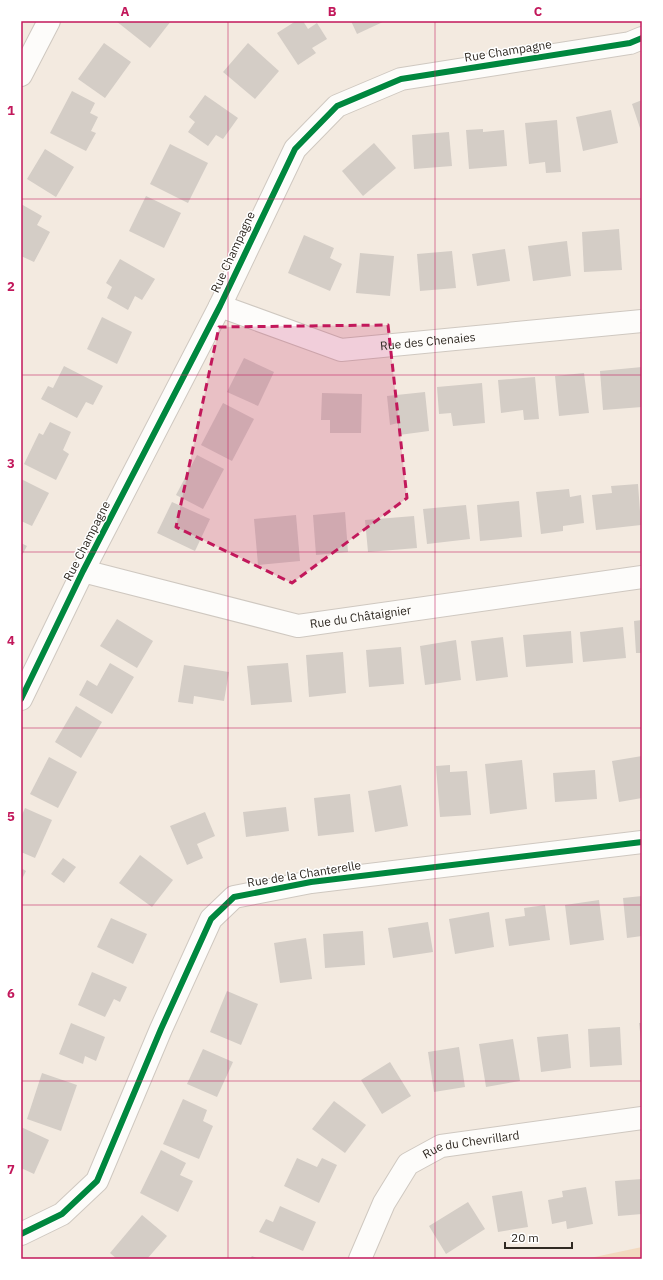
<svg xmlns="http://www.w3.org/2000/svg" width="663" height="1280" font-family="'IBM Plex Sans',sans-serif">
<style>
.green{fill:#f2d9bf}
.building{fill:#d4cdc6}
.lines{fill:none;stroke-linecap:round;stroke-linejoin:round}
.street-casing{stroke:#cfc8c0;stroke-width:24}
.street{stroke:#fdfcfa;stroke-width:22}
.cycleway-casing{stroke:#fff;stroke-width:8}
.cycleway{stroke:#00873e;stroke-width:6}
.marked{fill:#c2185b;fill-opacity:0.2;stroke:#c2185b;stroke-width:3;stroke-dasharray:8 5;stroke-linejoin:round}
.grid{fill:none;stroke:#c2185b;stroke-width:1;stroke-opacity:0.55}
.labels{text-anchor:middle;stroke-width:3;stroke-linejoin:round;paint-order:stroke}
.street-label{font-size:12px;fill:#2f2922;stroke:#fff}
.neatline{fill:none;stroke:#c2185b;stroke-width:1.5}
.grid-label{font-size:13px;text-anchor:middle;font-weight:bold;fill:#c2185b}
</style>
<rect width="100%" height="100%" fill="#f3eae0"/>
<polygon class="green" points="642,1247 642,1259 585,1259"/>
<g class="building">
<polygon points="116,21 171,21 150,48"/>
<polygon points="296,21 303,21 308,29 317,23 327,39 312,48 316,53 298,65 277,33"/>
<polygon points="351,21 385,21 357,34"/>
<polygon points="104,43 131,62 105,98 78,79"/>
<polygon points="248,43 279,71 255,99 223,72"/>
<polygon points="72,91 95,103 90,113 98,117 91,131 96,133 86,151 50,133"/>
<polygon points="205,95 238,118 223,139 216,135 208,146 188,132 195,122 189,117"/>
<polygon points="642,100 642,134 632,104"/>
<polygon points="611,110 618,143 583,151 576,117"/>
<polygon points="557,120 561,172 546,173 545,162 529,164 525,123"/>
<polygon points="483,129 483,132 504,130 507,166 469,169 466,130"/>
<polygon points="449,132 452,166 414,169 412,135"/>
<polygon points="374,143 396,168 363,196 342,171"/>
<polygon points="170,144 208,163 188,203 150,184"/>
<polygon points="45,149 74,167 56,197 27,179"/>
<polygon points="146,196 181,213 164,248 129,231"/>
<polygon points="21,204 42,216 37,225 50,232 34,262 21,256"/>
<polygon points="619,229 622,270 584,272 582,232"/>
<polygon points="304,235 334,248 330,258 342,264 330,291 288,273"/>
<polygon points="567,241 571,276 533,281 528,246"/>
<polygon points="505,249 510,281 477,286 472,254"/>
<polygon points="452,251 456,288 420,291 417,254"/>
<polygon points="360,253 394,256 390,296 356,293"/>
<polygon points="120,259 155,279 142,300 135,296 128,310 107,298 112,287 106,283"/>
<polygon points="102,317 132,332 117,364 87,349"/>
<polygon points="244,358 274,372 258,406 227,392"/>
<polygon points="64,366 103,386 93,405 86,402 77,418 41,399 48,386 53,388"/>
<polygon points="642,367 642,407 603,410 600,371"/>
<polygon points="584,373 589,413 559,416 555,376"/>
<polygon points="535,377 539,419 524,420 523,410 501,413 498,380"/>
<polygon points="482,383 485,423 453,426 451,413 439,414 437,387"/>
<polygon points="425,392 429,431 399,435 398,423 390,425 387,396"/>
<polygon points="322,393 362,394 361,433 330,433 330,420 321,420"/>
<polygon points="223,403 254,419 232,461 201,445"/>
<polygon points="50,422 71,432 63,450 69,454 56,480 24,464 39,433 43,435"/>
<polygon points="197,455 224,469 203,509 176,495"/>
<polygon points="21,479 49,493 32,526 21,521"/>
<polygon points="638,484 641,525 596,530 592,495 612,493 611,486"/>
<polygon points="569,489 570,497 581,495 584,523 563,526 563,531 541,534 536,492"/>
<polygon points="519,501 522,537 480,541 477,505"/>
<polygon points="172,502 210,519 195,551 157,533"/>
<polygon points="466,505 470,539 427,544 423,509"/>
<polygon points="345,512 348,552 316,555 313,515"/>
<polygon points="296,515 300,561 258,565 254,519"/>
<polygon points="414,516 417,548 368,552 365,520"/>
<polygon points="21,543 27,546 21,557"/>
<polygon points="117,619 153,641 137,668 100,646"/>
<polygon points="642,620 642,653 636,653 634,621"/>
<polygon points="623,627 626,658 583,662 580,632"/>
<polygon points="571,631 573,663 526,667 523,635"/>
<polygon points="503,637 508,677 476,681 471,641"/>
<polygon points="456,640 461,680 425,685 420,646"/>
<polygon points="401,647 404,684 369,687 366,650"/>
<polygon points="343,652 346,693 309,697 306,655"/>
<polygon points="110,663 134,677 112,714 79,695 87,680 97,686"/>
<polygon points="288,663 292,702 251,705 247,666"/>
<polygon points="184,665 229,672 224,701 194,696 193,704 178,702"/>
<polygon points="76,706 102,722 81,758 55,742"/>
<polygon points="642,756 642,798 619,802 612,761"/>
<polygon points="49,757 77,772 58,808 30,794"/>
<polygon points="522,760 527,809 490,814 485,764"/>
<polygon points="450,765 450,772 467,771 471,815 440,817 436,766"/>
<polygon points="595,770 597,799 555,802 553,773"/>
<polygon points="401,785 408,826 375,832 368,791"/>
<polygon points="350,794 354,832 318,836 314,798"/>
<polygon points="286,807 289,831 246,837 243,812"/>
<polygon points="25,808 52,820 35,858 21,852 21,817"/>
<polygon points="205,812 215,836 197,844 203,858 187,865 170,826"/>
<polygon points="140,855 173,880 152,907 119,883"/>
<polygon points="63,858 76,867 64,883 51,874"/>
<polygon points="21,868 26,871 21,881"/>
<polygon points="642,896 642,936 627,938 623,898"/>
<polygon points="599,900 604,940 570,945 565,905"/>
<polygon points="545,905 550,940 509,946 505,919 525,916 524,908"/>
<polygon points="489,912 494,947 455,954 449,919"/>
<polygon points="111,918 147,934 133,964 97,947"/>
<polygon points="428,922 433,952 393,958 388,928"/>
<polygon points="363,931 365,965 325,968 323,934"/>
<polygon points="306,938 312,979 280,983 274,943"/>
<polygon points="92,972 127,987 120,1002 114,999 105,1017 78,1005"/>
<polygon points="227,991 258,1004 241,1045 210,1032"/>
<polygon points="71,1023 105,1037 96,1061 85,1056 83,1064 59,1054"/>
<polygon points="639,1023 642,1023 642,1040 641,1040"/>
<polygon points="620,1027 622,1065 590,1067 588,1029"/>
<polygon points="568,1034 571,1068 541,1072 537,1037"/>
<polygon points="513,1039 520,1081 486,1087 479,1044"/>
<polygon points="459,1047 465,1087 434,1092 428,1052"/>
<polygon points="203,1049 233,1062 217,1097 187,1084"/>
<polygon points="390,1062 411,1096 382,1114 361,1080"/>
<polygon points="42,1073 77,1085 61,1131 27,1119"/>
<polygon points="183,1099 207,1110 203,1121 213,1126 199,1159 163,1144"/>
<polygon points="334,1101 366,1125 345,1153 312,1129"/>
<polygon points="21,1127 49,1140 34,1174 21,1168"/>
<polygon points="161,1150 186,1163 180,1175 193,1181 178,1212 140,1193"/>
<polygon points="297,1158 317,1167 322,1158 337,1165 319,1203 284,1186"/>
<polygon points="642,1179 642,1214 618,1216 615,1181"/>
<polygon points="586,1187 593,1224 567,1229 566,1221 552,1224 548,1200 563,1197 562,1191"/>
<polygon points="522,1191 528,1227 498,1232 492,1196"/>
<polygon points="468,1202 485,1229 446,1254 429,1226"/>
<polygon points="280,1206 316,1222 303,1251 259,1232 266,1219 273,1222"/>
<polygon points="142,1215 167,1236 147,1259 117,1259 110,1253"/>
<polygon points="252,1256 259,1259 250,1259"/>
</g>
<g class="lines">
<g class="street-casing">
<g id="street">
<polyline points="21,75 49,21"/>
<path id="s1" d="M 220,306 L 341,350 L 642,321"/>
<path id="s2" d="M 83,571 L 298,626 L 642,577"/>
<polyline points="21,699 83,571 220,306 295,149 337,106 401,79 630,43 642,38"/>
<polyline points="21,1234 62,1214 97,1181 161,1029 211,919 234,897 311,882 642,842"/>
<path id="s3" d="M 360,1259 L 384,1203 L 408,1164 L 441,1146 L 642,1118"/>
</g>
</g>
<use href="#street" class="street"/>
<g class="cycleway-casing">
<g id="cycleway">
<polyline points="21,699 83,571 220,306 295,149 337,106 401,79 630,43 642,38"/>
<polyline points="21,1234 62,1214 97,1181 161,1029 211,919 234,897 311,882 642,842"/>
</g>
</g>
<use href="#cycleway" class="cycleway"/>
</g>
<path class="marked" d="M 388,325 L 407,498 L 292,583 L 176,527 L 219,327 Z"/>
<path class="grid" d="M 228,21 L 228,1259M 435,21 L 435,1259M 21,199 L 642,199M 21,375 L 642,375M 21,552 L 642,552M 21,728 L 642,728M 21,905 L 642,905M 21,1081 L 642,1081"/>
<g class="labels">
<g class="street-label">
<text transform="translate(508 51) rotate(-9)" y="4">Rue Champagne</text>
<text transform="translate(233 252) rotate(-65)" y="4">Rue Champagne</text>
<text dy="4" stroke="none"><textPath href="#s1" startOffset="216">Rue des Chenaies</textPath></text>
<text transform="translate(87 541) rotate(-63)" y="4">Rue Champagne</text>
<text dy="4" stroke="none"><textPath href="#s2" startOffset="285">Rue du Châtaignier</textPath></text>
<text transform="translate(304 874) rotate(-9)" y="4">Rue de la Chanterelle</text>
<text dy="4" stroke="none"><textPath href="#s3" startOffset="174">Rue du Chevrillard</textPath></text>
</g>
</g>
<rect width="663" height="1280" fill="none" stroke="#ffffff" stroke-width="44"/>
<path d="M505 1242v6h67v-6" fill="none" stroke="#2f2922" stroke-width="2"/>
<text x="511" y="1242" font-size="12" fill="#2f2922" stroke="#ffffff" stroke-width="3" paint-order="stroke">20 m</text>
<rect x="22" y="22" width="619" height="1236" class="neatline"/>
<g class="grid-label">
<text x="125" y="16">A</text>
<text x="332" y="16">B</text>
<text x="538" y="16">C</text>
<text x="11" y="115">1</text>
<text x="11" y="291">2</text>
<text x="11" y="468">3</text>
<text x="11" y="645">4</text>
<text x="11" y="821">5</text>
<text x="11" y="998">6</text>
<text x="11" y="1174">7</text>
</g>
</svg>
